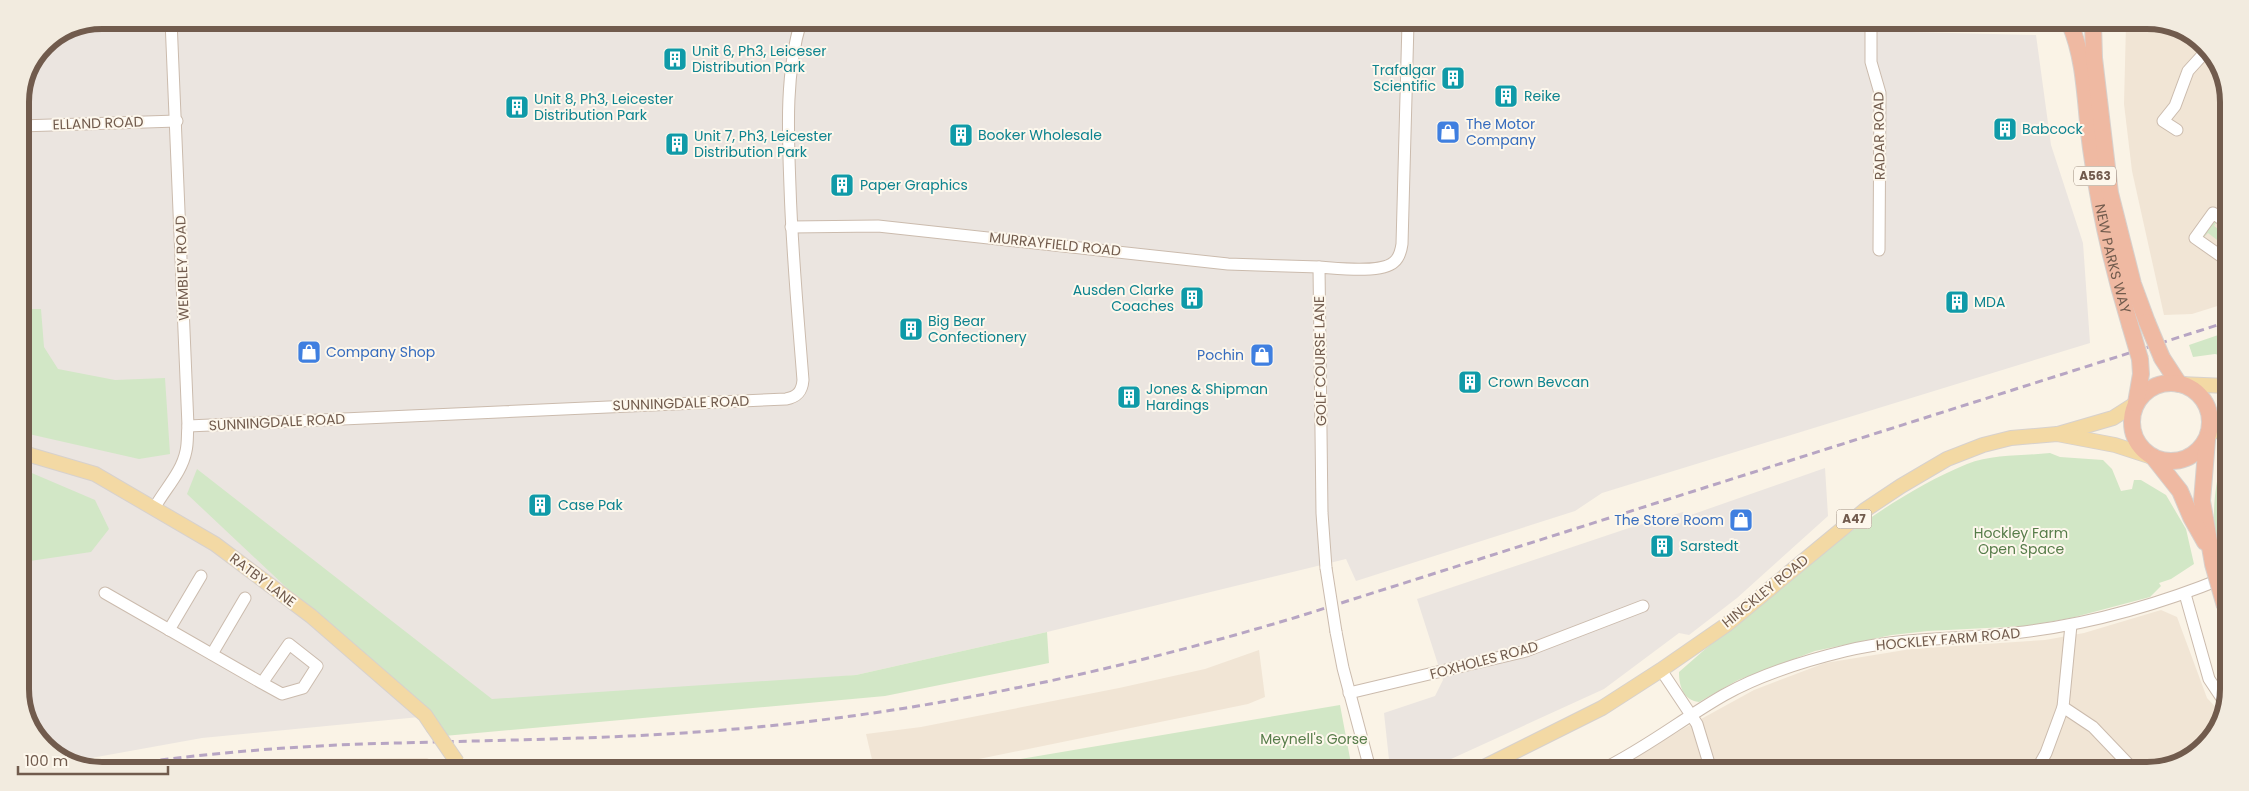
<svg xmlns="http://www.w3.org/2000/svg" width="2249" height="791" font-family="Poppins,sans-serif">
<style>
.residential{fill:#f1e5d5}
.industrial{fill:#ebe5e0}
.green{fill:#d2e7c6}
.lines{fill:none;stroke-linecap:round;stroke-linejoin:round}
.minor-casing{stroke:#cbbbad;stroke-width:13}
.major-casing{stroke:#d7d1cd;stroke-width:16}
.highway-casing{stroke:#d7d1cd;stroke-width:18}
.minor{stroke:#fff;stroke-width:11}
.major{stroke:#f3d9a4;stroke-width:14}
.highway{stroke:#efb9a2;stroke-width:16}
.rail{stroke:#b7a5c3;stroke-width:3;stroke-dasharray:8 5;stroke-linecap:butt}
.minor-bridge-casing{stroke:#cbbbad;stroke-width:13;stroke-linecap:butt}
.major-bridge-casing{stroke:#d7d1cd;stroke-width:16;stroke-linecap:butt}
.highway-bridge-casing{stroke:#d7d1cd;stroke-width:18;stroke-linecap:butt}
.minor-bridge{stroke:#fff;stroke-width:11}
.major-bridge{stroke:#f3d9a4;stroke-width:14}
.highway-bridge{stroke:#efb9a2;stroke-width:16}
.labels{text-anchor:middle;stroke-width:4;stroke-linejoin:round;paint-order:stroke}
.shield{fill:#fdf7ec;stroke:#9b8a7d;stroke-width:1}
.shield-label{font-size:12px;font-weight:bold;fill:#715b4d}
.culture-label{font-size:14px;fill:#0d838f;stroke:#fdf7ec;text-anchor:start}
.street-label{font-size:14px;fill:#715b4d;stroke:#fdf7ec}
.shop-label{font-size:14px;fill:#366cbe;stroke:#fdf7ec;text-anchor:start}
.park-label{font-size:14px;fill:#567c49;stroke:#fdf7ec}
.rim{fill:none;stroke:#715b4d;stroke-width:6}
</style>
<rect width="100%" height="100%" fill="#faf3e6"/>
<g class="residential">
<polygon points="2126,24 2173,24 2212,52 2229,96 2227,303 2192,314 2164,315 2132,171 2124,104"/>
<polygon points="2161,610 2177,617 2207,698 2224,716 2197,754 2147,771 1608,770 1754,690 1825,663 1911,649 2045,640 2084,633"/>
<polygon points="1259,650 1265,697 1248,704 969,761 919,768 874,768 866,734 921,727 1119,688 1205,669"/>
<polygon points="427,758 444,767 186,767 274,759"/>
</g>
<g class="industrial">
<polygon points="102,20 1533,23 2036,35 2051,145 2083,243 2090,343 1602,493 1575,511 1356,581 1346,559 1047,632 856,675 202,738 69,762 37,739 20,695 20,97 44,44"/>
<polygon points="1825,468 1828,516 1737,598 1689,635 1679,633 1604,689 1427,770 1390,769 1384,713 1435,696 1443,680 1417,599 1629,528 1683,512 1685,517"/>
</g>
<g class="green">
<polygon points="2218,220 2214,226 2228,236 2228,249 2223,252 2225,246 2208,233 2203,238 2203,233 2212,221"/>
<polygon points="20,309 41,309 44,347 58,369 115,380 165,378 170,454 139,459 20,432"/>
<polygon points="2227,332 2227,357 2215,354 2193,357 2189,345"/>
<path d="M 2227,443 L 2226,557 C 2204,535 2217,469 2227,443 Z"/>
<path d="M 2050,453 L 2060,457 L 2103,460 L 2112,469 L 2121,491 L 2132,489 L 2134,480 L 2141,480 L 2166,495 L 2186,529 L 2194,564 L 2171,579 L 2159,583 L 2161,586 L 2150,597 L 2071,618 L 2026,626 L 1928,631 L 1892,635 L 1815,651 L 1738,680 L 1699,702 C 1683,700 1679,686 1679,672 L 1703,651 C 1784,586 1870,504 1967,464 C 1992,454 2024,456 2050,453 Z"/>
<polygon points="20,468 95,500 109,529 91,552 30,561 20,553"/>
<polygon points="197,469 492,699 856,675 1047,632 1049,663 885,696 444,736 187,494"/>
<polygon points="1340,705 1352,769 962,769"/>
</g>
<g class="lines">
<g class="minor-casing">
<g id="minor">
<polyline points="1871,24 1871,62 1880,93 1879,250"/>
<polyline points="20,126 177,121"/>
<polyline points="2177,130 2163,121 2175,106 2188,71 2208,49"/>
<polyline points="791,227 878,226 1228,264 1319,267"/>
<polyline points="2228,254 2225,259 2195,238 2213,213 2228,224"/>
<path d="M 188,426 L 786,399 C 797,397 802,392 803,380 C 798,316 792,252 790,187 C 788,133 785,74 801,21"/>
<path d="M 155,507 C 165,489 182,472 186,451 C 188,443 187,434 188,426 L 171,20"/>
<path d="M 1326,568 L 1322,513 L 1319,267 C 1336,268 1381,274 1394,262 C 1399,258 1401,251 1402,244 L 1408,23"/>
<polyline points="105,593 262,683 289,644 317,666 303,688 282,694 262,683"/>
<polyline points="2185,594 2209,679 2225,703"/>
<polyline points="169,630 201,576"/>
<polyline points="1336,632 1343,668 1370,769"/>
<polyline points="212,654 245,598"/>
<polyline points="1661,670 1697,724 1711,770"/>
<polyline points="1349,693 1526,651 1643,606"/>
<polyline points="2063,707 2093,727 2135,771"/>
<path d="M 1601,770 C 1645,749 1682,719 1724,695 C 1761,674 1804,661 1845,651 C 1901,637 1957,640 2014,633 C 2087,625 2158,605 2226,577"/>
<polyline points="1761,770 1794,766 1852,770"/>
<polyline points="2036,771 2046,753 2063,707 2071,625"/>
</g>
</g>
<g class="major-casing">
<g id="major">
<polyline points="2180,384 2227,386"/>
<polyline points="2058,434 2113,418 2135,404"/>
<polyline points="2207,437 2227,419"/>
<polyline points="20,452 95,474 215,544 311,616 425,715 433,727"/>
<polyline points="1478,770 1602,708 1661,670 1726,625 1865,510 1901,486 1947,459 1983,445 2011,438 2057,434 2115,445 2152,457"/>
</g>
</g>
<g class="highway-casing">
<g id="highway">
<path id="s1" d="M 2070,24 C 2087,64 2085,112 2092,155 C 2100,213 2113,269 2130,325"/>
<polyline points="2093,24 2094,58 2110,193 2133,284 2147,322"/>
<polyline points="2162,358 2179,384"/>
<circle cx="2171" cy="422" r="39"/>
<polyline points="2136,403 2141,374 2140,359"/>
<polyline points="2207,440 2202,501 2213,564"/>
<polyline points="2154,458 2180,491 2191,517 2205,542"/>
</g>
</g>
<use href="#minor" class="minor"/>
<use href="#major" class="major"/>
<use href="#highway" class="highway"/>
<path class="rail" d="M 109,767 C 204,753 301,745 398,743 C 502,740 607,739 711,731 C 910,716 1107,674 1297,617 L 2227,322"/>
<g class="minor-bridge-casing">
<polyline id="minor-bridge" points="1326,568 1336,632"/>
</g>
<g class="major-bridge-casing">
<polyline id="major-bridge" points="433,727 457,762"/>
</g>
<g class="highway-bridge-casing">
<g id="highway-bridge">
<polyline points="2147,322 2162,358"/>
<polyline points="2130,325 2140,359"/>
<polyline points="2213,564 2225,606"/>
</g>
</g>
<use href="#minor-bridge" class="minor-bridge"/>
<use href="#major-bridge" class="major-bridge"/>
<use href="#highway-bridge" class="highway-bridge"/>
</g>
<defs>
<g id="building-square" transform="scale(1.25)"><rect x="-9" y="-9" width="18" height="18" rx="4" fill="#0f9aa8" stroke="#fdf7ec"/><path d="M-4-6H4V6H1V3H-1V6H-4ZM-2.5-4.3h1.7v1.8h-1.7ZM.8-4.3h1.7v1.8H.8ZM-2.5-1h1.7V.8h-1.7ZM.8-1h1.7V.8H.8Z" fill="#fff"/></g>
<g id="shop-square" transform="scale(1.25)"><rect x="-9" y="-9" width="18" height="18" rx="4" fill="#3f7fe0" stroke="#fdf7ec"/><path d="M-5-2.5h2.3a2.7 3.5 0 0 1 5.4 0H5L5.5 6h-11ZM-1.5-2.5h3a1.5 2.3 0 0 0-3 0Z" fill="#fff"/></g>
</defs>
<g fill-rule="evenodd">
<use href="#building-square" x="675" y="59"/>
<use href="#building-square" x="1453" y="78"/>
<use href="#building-square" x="1506" y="96"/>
<use href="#building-square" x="517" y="107"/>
<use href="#building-square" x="2005" y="129"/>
<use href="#shop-square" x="1448" y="132"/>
<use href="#building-square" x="961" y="135"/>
<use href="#building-square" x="677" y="144"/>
<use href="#building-square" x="842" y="185"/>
<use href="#building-square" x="1192" y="298"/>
<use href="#building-square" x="1957" y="302"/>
<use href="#building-square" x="911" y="329"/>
<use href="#shop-square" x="309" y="352"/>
<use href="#shop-square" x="1262" y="355"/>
<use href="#building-square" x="1470" y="382"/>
<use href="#building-square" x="1129" y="397"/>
<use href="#building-square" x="540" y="505"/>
<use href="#shop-square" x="1741" y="520"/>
<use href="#building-square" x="1662" y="546"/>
</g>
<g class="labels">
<g class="shield">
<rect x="2074" y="166.5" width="42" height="19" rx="4"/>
<rect x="1836.5" y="509.5" width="35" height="19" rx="4"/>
</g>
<g class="shield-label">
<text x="2095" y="180">A563</text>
<text x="1854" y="523">A47</text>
</g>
<g class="culture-label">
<text x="692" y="56">Unit 6, Ph3, Leiceser<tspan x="692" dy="16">Distribution Park</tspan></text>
<text x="1436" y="75" text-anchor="end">Trafalgar<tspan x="1436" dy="16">Scientific</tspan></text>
<text x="1524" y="101">Reike</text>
<text x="534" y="104">Unit 8, Ph3, Leicester<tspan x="534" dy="16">Distribution Park</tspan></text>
<text x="2022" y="134">Babcock</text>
<text x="978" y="140">Booker Wholesale</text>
<text x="694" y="141">Unit 7, Ph3, Leicester<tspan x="694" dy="16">Distribution Park</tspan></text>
<text x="860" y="190">Paper Graphics</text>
<text x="1174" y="295" text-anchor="end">Ausden Clarke<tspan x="1174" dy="16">Coaches</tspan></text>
<text x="1974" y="307">MDA</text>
<text x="928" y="326">Big Bear<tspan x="928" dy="16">Confectionery</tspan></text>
<text x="1488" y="387">Crown Bevcan</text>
<text x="1146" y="394">Jones &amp; Shipman<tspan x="1146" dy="16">Hardings</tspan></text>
<text x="558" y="510">Case Pak</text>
<text x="1680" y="551">Sarstedt</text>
</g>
<g class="street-label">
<text transform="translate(98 123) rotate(-2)" y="5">ELLAND ROAD</text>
<text transform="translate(1879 136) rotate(-91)" y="5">RADAR ROAD</text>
<text transform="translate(1055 244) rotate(6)" y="5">MURRAYFIELD ROAD</text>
<text dy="5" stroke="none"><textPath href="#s1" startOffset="239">NEW PARKS WAY</textPath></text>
<text transform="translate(182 268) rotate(-92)" y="5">WEMBLEY ROAD</text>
<text transform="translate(1320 361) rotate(-91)" y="5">GOLF COURSE LANE</text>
<text transform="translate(681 403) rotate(-2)" y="5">SUNNINGDALE ROAD</text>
<text transform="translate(277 422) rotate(-3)" y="5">SUNNINGDALE ROAD</text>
<text transform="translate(263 580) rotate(37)" y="5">RATBY LANE</text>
<text transform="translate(1765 591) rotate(-39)" y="5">HINCKLEY ROAD</text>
<text transform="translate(1948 639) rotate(-5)" y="5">HOCKLEY FARM ROAD</text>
<text transform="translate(1484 660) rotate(-15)" y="5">FOXHOLES ROAD</text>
</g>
<g class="shop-label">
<text x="1466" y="129">The Motor<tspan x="1466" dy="16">Company</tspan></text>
<text x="326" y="357">Company Shop</text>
<text x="1244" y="360" text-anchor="end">Pochin</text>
<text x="1724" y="525" text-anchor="end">The Store Room</text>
</g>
<g class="park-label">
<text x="2021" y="538">Hockley Farm<tspan x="2021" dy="16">Open Space</tspan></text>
<text x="1314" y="744">Meynell's Gorse</text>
</g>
</g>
<path d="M0 0H2249V791H0ZM102 29H2147A73 73 0 0 1 2220 102V689A73 73 0 0 1 2147 762H102A73 73 0 0 1 29 689V102A73 73 0 0 1 102 29Z" fill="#f2ebdf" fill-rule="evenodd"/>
<path class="rim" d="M102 29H2147A73 73 0 0 1 2220 102V689A73 73 0 0 1 2147 762H102A73 73 0 0 1 29 689V102A73 73 0 0 1 102 29Z"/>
<path d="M18 766v8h150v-8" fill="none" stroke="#715b4d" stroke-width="2.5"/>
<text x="25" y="766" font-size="15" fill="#715b4d" stroke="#fdf7ec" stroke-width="4" paint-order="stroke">100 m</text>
</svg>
